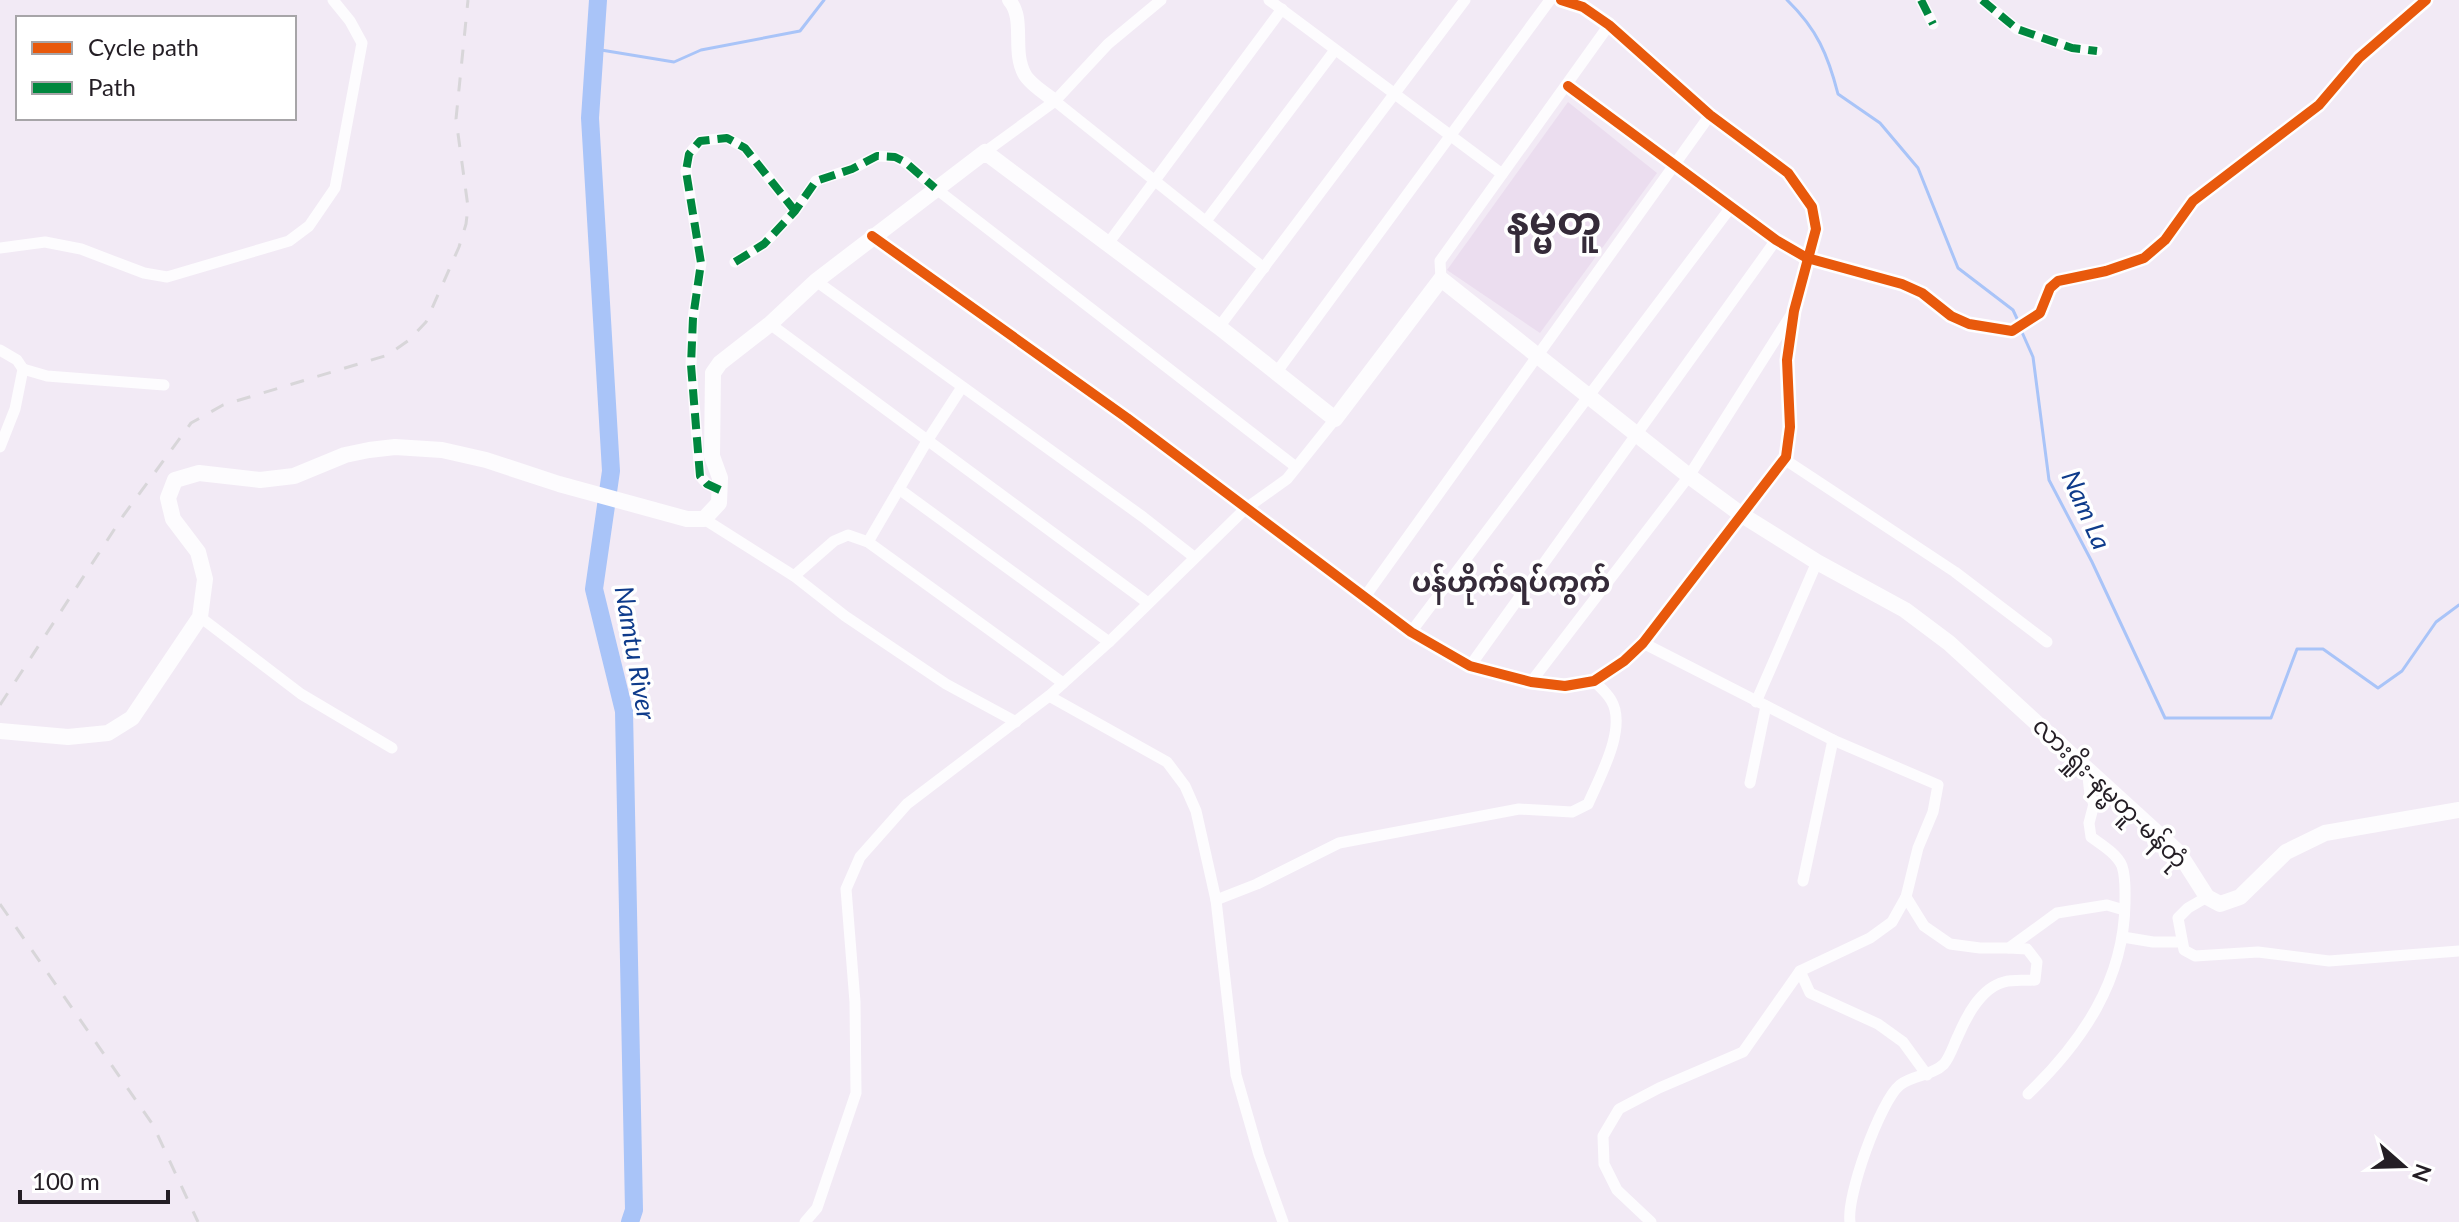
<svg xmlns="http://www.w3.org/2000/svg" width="2459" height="1222" font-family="Lato,'Noto Sans Myanmar',sans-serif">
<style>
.built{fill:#ebddef}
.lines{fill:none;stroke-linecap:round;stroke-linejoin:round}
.stream{stroke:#a9c4f8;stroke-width:3}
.river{stroke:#a9c4f8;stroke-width:18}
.minor{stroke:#fdfcfe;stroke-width:11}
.tertiary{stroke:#fdfcfe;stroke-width:14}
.secondary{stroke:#fdfcfe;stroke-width:16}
.rail{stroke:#d8d6d9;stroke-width:3;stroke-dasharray:14 14;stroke-linecap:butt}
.quiet{stroke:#00873e;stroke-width:8;stroke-dasharray:16 8;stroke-linecap:butt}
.cycleway-casing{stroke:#fff;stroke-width:15}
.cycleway{stroke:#e8590c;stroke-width:10}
.labels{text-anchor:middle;stroke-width:7;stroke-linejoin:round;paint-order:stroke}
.street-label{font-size:24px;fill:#241e25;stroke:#fff}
.water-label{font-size:26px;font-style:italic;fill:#0e3b8b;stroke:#fff}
.quarter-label{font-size:28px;font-weight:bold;fill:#352b39;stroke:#fff}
.town-label{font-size:40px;font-weight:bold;fill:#352b39;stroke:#fff}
</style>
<rect width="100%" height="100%" fill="#f2eaf5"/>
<polygon class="built" points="1568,102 1657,173 1540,333 1447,270"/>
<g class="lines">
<g class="stream">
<path d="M 1787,0 C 1817,29 1828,55 1838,94 L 1880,123 L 1918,168 L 1958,268 L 2013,310 L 2019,323"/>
<polyline points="595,49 674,62 701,50 800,31 824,0"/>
<polyline points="2021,330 2033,357 2049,480 2092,562 2165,718 2271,718 2297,649 2323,649 2378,688 2402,671 2436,622 2459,605"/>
</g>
<polyline class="river" points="598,0 590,118 611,471 594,589 624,711 634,1210 630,1222"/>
<g class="minor">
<polyline points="1269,0 1502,174"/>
<polyline points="1921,0 1933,24"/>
<polyline points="1982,0 2017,29 2072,48 2097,51"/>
<polyline points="1568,86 1776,240 1807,258 1902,284 1922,293 1951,316 1969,324 2012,331 2040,313 2050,288 2058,281 2106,271 2144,258 2165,240 2193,201 2319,105 2359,58 2426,0"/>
<polyline points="1055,101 1264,268"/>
<polyline points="985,152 1055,101 1108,44 1161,0"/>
<polyline points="1206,221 1335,50"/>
<polyline points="872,236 1127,418 1411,632 1470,666 1531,682 1565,686 1594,681 1624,661 1643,643 1786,457 1790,427 1787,360 1794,311 1816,229 1812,207 1788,173 1710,115 1609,25 1583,7 1561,0"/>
<polyline points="1107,245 1282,9"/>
<polyline points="0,248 45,242 81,249 144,273 167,277 289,241 309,226 335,188 362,43 350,21 333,0"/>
<polyline points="735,262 764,244 795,211 816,181 852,169 877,156 895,157 905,162 935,188 1296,467"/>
<polyline points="1441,279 1440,261 1609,25"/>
<polyline points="816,281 1143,517 1194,557"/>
<polyline points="770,324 1148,603"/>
<polyline points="1219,327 1465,0"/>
<polyline points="0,350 17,360 23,369 15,409 0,447"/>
<polyline points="23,369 47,376 164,385"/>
<polyline points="1276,373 1550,0"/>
<polyline points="1784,459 1955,572 2047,642"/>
<polyline points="899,489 1109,642"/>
<polyline points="720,490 707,484 700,476 691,365 693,318 701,263 686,171 689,154 700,141 727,138 745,148 795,211"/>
<polyline points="704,519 794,576 845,616 946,684 1016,722"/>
<polyline points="868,542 927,441 962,387"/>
<polyline points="794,576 834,541 848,535 868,542 1063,683"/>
<polyline points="1364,598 1710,115"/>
<polyline points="200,617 301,694 392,748"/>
<polyline points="1411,632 1731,207"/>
<polyline points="1643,643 1833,740 1938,785 1933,812 1918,848 1906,897 1892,922 1870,938 1800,971 1743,1052 1659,1088 1619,1109 1603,1136 1604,1164 1617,1190 1651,1222"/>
<polyline points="1470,666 1776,240"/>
<polyline points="1531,682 1689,476 1791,315"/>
<polyline points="1049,696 1167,762 1185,786 1196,811 1216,900 1236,1075 1259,1155 1283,1222"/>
<polyline points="1756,702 1817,562"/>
<polyline points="1750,783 1766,706"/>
<polyline points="1803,881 1833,740"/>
<polyline points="1906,897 1924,926 1950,944 1980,948 2009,948 2057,913 2107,905 2124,910"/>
<polyline points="2207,897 2188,908 2178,918 2184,950 2195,956 2258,952 2329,961 2459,951"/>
<path d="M 1216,900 L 1257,884 L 1339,843 L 1519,809 L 1572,812 L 1588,804 C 1599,778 1628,728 1611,700 C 1607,693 1600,687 1594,681"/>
<polyline points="2123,937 2153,942 2182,942"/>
<polyline points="1800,971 1810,993 1878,1024 1903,1042 1927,1075"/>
<path d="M 2028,1094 C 2082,1042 2124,981 2125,903 C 2125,891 2126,878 2122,866 C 2117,854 2102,845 2091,837 L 2089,823 L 2094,804 L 2090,795 L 2087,768"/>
<polyline points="805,1222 817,1208 856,1093 855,1002 846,889 860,857 907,804 1049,696 1109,642 1245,509 1287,479 1335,419"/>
<path d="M 1850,1222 C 1846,1197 1880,1101 1900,1085 C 1913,1075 1932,1076 1944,1064 C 1950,1057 1954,1044 1958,1036 C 1967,1015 1981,988 2004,982 C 2014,979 2025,981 2035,980 L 2037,962 L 2027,949 L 2009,948"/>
</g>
<path class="tertiary" d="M 1009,0 C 1026,19 1011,51 1025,75 C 1031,85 1046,94 1055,101"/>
<polyline class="secondary" points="0,731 68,737 108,733 132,718 200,617 205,579 198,552 173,519 168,498 175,480 199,473 260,480 294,476 345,455 369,450 395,447 442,450 486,460 559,484 687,519 704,519 719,503 720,478 712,456 713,373 720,363 770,324 816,281 985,152 1219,327 1335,419 1441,279 1689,476 1742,515 1817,562 1905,610 1949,643 2179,853 2207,897 2220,904 2240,897 2286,852 2325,833 2459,810"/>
<g class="rail">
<polyline points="0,705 123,516 191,423 223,405 388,355 409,340 426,322 459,247 466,224 468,207 456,119 468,0"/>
<polyline points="0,904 153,1125 198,1222"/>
</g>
<g class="quiet">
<polyline points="1921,0 1933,24"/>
<polyline points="1982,0 2017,29 2072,48 2097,51"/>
<polyline points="735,262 764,244 795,211 816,181 852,169 877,156 895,157 905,162 935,188"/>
<polyline points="720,490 707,484 700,476 691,365 693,318 701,263 686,171 689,154 700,141 727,138 745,148 795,211"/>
</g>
<g class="cycleway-casing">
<g id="cycleway">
<polyline points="1568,86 1776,240 1807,258 1902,284 1922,293 1951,316 1969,324 2012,331 2040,313 2050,288 2058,281 2106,271 2144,258 2165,240 2193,201 2319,105 2359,58 2426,0"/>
<polyline points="872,236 1127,418 1411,632 1470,666 1531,682 1565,686 1594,681 1624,661 1643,643 1786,457 1790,427 1787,360 1794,311 1816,229 1812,207 1788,173 1710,115 1609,25 1583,7 1561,0"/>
</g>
</g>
<use href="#cycleway" class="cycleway"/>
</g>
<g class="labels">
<g class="street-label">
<text transform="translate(2110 793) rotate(44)" y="8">လားရှိုး-နမ္မတူ-မန်တုံ</text>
</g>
<g class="water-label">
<text transform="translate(2086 510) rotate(66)" y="9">Nam La</text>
<text transform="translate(635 653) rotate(80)" y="9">Namtu River</text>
</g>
<g class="quarter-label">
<text x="1511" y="592">ပန်ဟိုက်ရပ်ကွက်</text>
</g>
<g class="town-label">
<text x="1554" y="235">နမ္မတူ</text>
</g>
</g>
<rect x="16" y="16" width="280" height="104" fill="#ffffff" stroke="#a7a5a8" stroke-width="2"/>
<rect x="32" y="42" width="40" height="12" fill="#e8590c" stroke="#a7a5a8" stroke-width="2"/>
<text x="88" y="56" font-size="24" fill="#241e25">Cycle path</text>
<rect x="32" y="82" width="40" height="12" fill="#00873e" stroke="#a7a5a8" stroke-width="2"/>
<text x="88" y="96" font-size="24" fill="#241e25">Path</text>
<g transform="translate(2403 1166) rotate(110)" stroke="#ffffff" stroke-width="6" paint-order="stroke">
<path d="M0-6L14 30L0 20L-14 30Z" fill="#241e25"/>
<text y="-12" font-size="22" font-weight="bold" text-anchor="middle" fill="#241e25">N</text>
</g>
<path d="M20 1190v12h148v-12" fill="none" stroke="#241e25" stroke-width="4"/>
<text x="32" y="1190" font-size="24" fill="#241e25" stroke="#ffffff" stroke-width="6" paint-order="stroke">100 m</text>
</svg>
